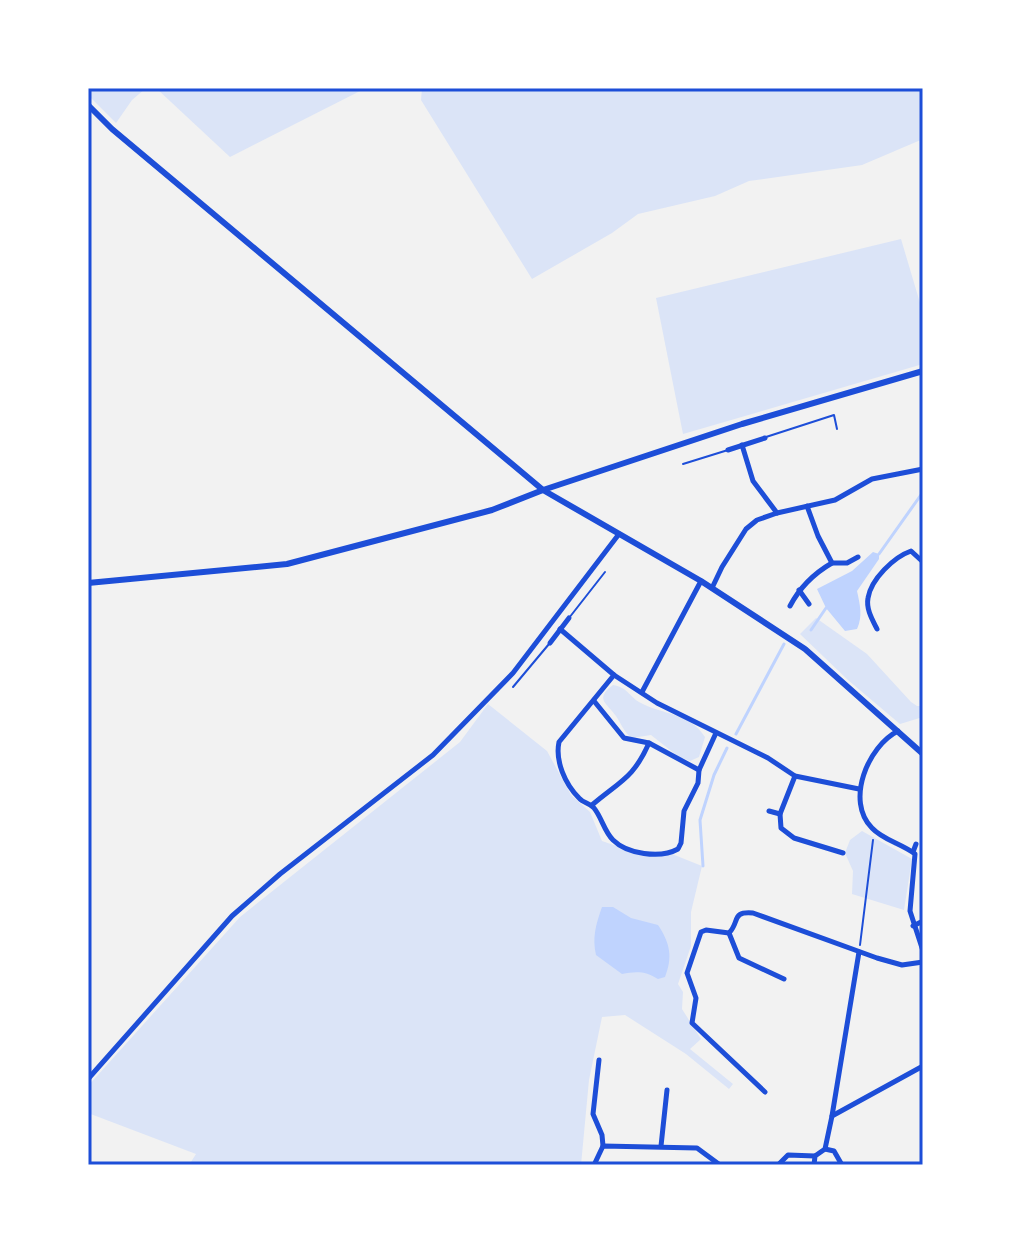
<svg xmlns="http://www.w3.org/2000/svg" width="1011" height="1253" font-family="'Work Sans',sans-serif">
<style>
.green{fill:#dbe4f7}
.water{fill:#bfd3fe}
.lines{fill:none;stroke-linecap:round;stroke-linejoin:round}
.stream{stroke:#bfd3fe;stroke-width:3}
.path{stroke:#1d4ed8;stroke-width:2}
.service{stroke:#1d4ed8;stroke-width:2}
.minor{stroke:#1d4ed8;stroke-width:5}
.tertiary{stroke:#1d4ed8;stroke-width:6}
.neatline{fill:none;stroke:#1d4ed8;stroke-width:3}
</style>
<rect width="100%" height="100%" fill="#f2f2f2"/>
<g class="green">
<polygon points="88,88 146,88 132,100 116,123 88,95"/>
<polygon points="156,88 366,88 230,157"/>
<polygon points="422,88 923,88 923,139 862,165 749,181 715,196 638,214 612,233 532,279 421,100"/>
<polygon points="901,239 923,313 923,364 683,434 656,298"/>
<polygon points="816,618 867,654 911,702 917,706 923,706 923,717 900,724 848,680 800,634"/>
<path d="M 613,685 C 628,688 628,695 639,702 C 662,715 689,712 705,737 L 699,757 L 690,761 L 679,757 L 651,735 L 632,738 C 623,731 622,725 616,716 C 607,703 594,699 613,685 Z"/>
<polygon points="488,704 547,751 571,795 590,812 602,841 628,850 667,852 702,866 691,912 691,946 678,984 683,992 682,1009 701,1039 690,1049 733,1084 729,1089 686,1054 625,1015 602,1017 589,1080 581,1165 189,1165 196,1154 88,1113 88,1086 240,917 460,742"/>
<polygon points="862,831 912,859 904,910 852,894 853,871 845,853 850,840"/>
</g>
<g class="water">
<path d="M 873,552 L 879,554 L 879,559 L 857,591 C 860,605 863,616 857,629 L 845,631 L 826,608 L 817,589 L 852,571 Z"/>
<path d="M 602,907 L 613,907 L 631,918 L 658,925 C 670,943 673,957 665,977 L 658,979 C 646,971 636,971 622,974 L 596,955 C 592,937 596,924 602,907 Z"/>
</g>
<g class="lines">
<g class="stream">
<polyline points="879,554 923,492"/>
<polyline points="811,630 826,608"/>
<polyline points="736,734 784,644"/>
<polyline points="703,866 700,820 714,775 727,748"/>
</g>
<polyline class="path" points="860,945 873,840"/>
<g class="service">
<polyline points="766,437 834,415 837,429"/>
<polyline points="683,464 728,450"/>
<polyline points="569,618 605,572"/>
<polyline points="513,687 549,644"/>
</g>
<g class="minor">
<polyline points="742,445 753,481 777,513"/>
<polyline points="728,450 765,438"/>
<polyline points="807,506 818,536 832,563 847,563 858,557"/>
<polyline points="712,588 722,567 746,529 757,520 777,513 835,500 872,479 923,469"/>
<polyline points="799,590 809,604"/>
<path d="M 790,606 C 800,587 813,574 832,563"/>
<polyline points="560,629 614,675 657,703 768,758 795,776 859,789"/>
<path d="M 877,629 C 872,619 866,609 868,598 C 871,579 894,557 911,551 L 923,562"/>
<polyline points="550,643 569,618"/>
<path d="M 614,675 L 559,742 C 555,761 565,784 579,798 C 583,803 590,803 594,808 C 602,818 604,831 613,840 C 627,854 660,859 678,849 L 681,843 L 684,811 L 698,783 L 699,770 L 716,733"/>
<polyline points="642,692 701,581"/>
<polyline points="594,701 624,738 649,743 699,770"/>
<path d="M 898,731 C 868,746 845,801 872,828 C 883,840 902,844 915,854 L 910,911 L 923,951"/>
<polyline points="795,776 780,814 781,828 794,838 843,853"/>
<path d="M 592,805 C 620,781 633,779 649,743"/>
<polyline points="769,811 780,814"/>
<polyline points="913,852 916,844"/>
<polyline points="913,926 923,921"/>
<polyline points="729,933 739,958 784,979"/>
<polyline points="599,1060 593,1114 602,1135 603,1146"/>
<polyline points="88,1079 232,916 280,874 433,755 513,673 619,534"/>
<path d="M 765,1092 L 692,1023 L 696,998 L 687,973 L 701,932 L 706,930 L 729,933 C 740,922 731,911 753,913 L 877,958 L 902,965 L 923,962"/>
<polyline points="832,1116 859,952"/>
<polyline points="661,1146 667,1090"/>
<polyline points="825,1149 834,1151 842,1165"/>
<polyline points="594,1165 603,1146 697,1148 720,1165"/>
<polyline points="778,1165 788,1155 815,1156"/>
<polyline points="814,1165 815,1156 825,1149 832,1116 923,1066"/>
<polyline points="917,1165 923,1164"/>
</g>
<g class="tertiary">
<polyline points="88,105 112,129 543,490 701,581 805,649 923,754"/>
<polyline points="88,583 287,564 492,510 543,490 742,424 923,371"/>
</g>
</g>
<rect width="1011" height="1253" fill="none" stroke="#ffffff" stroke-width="180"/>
<rect x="90" y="90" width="831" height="1073" class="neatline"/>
</svg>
